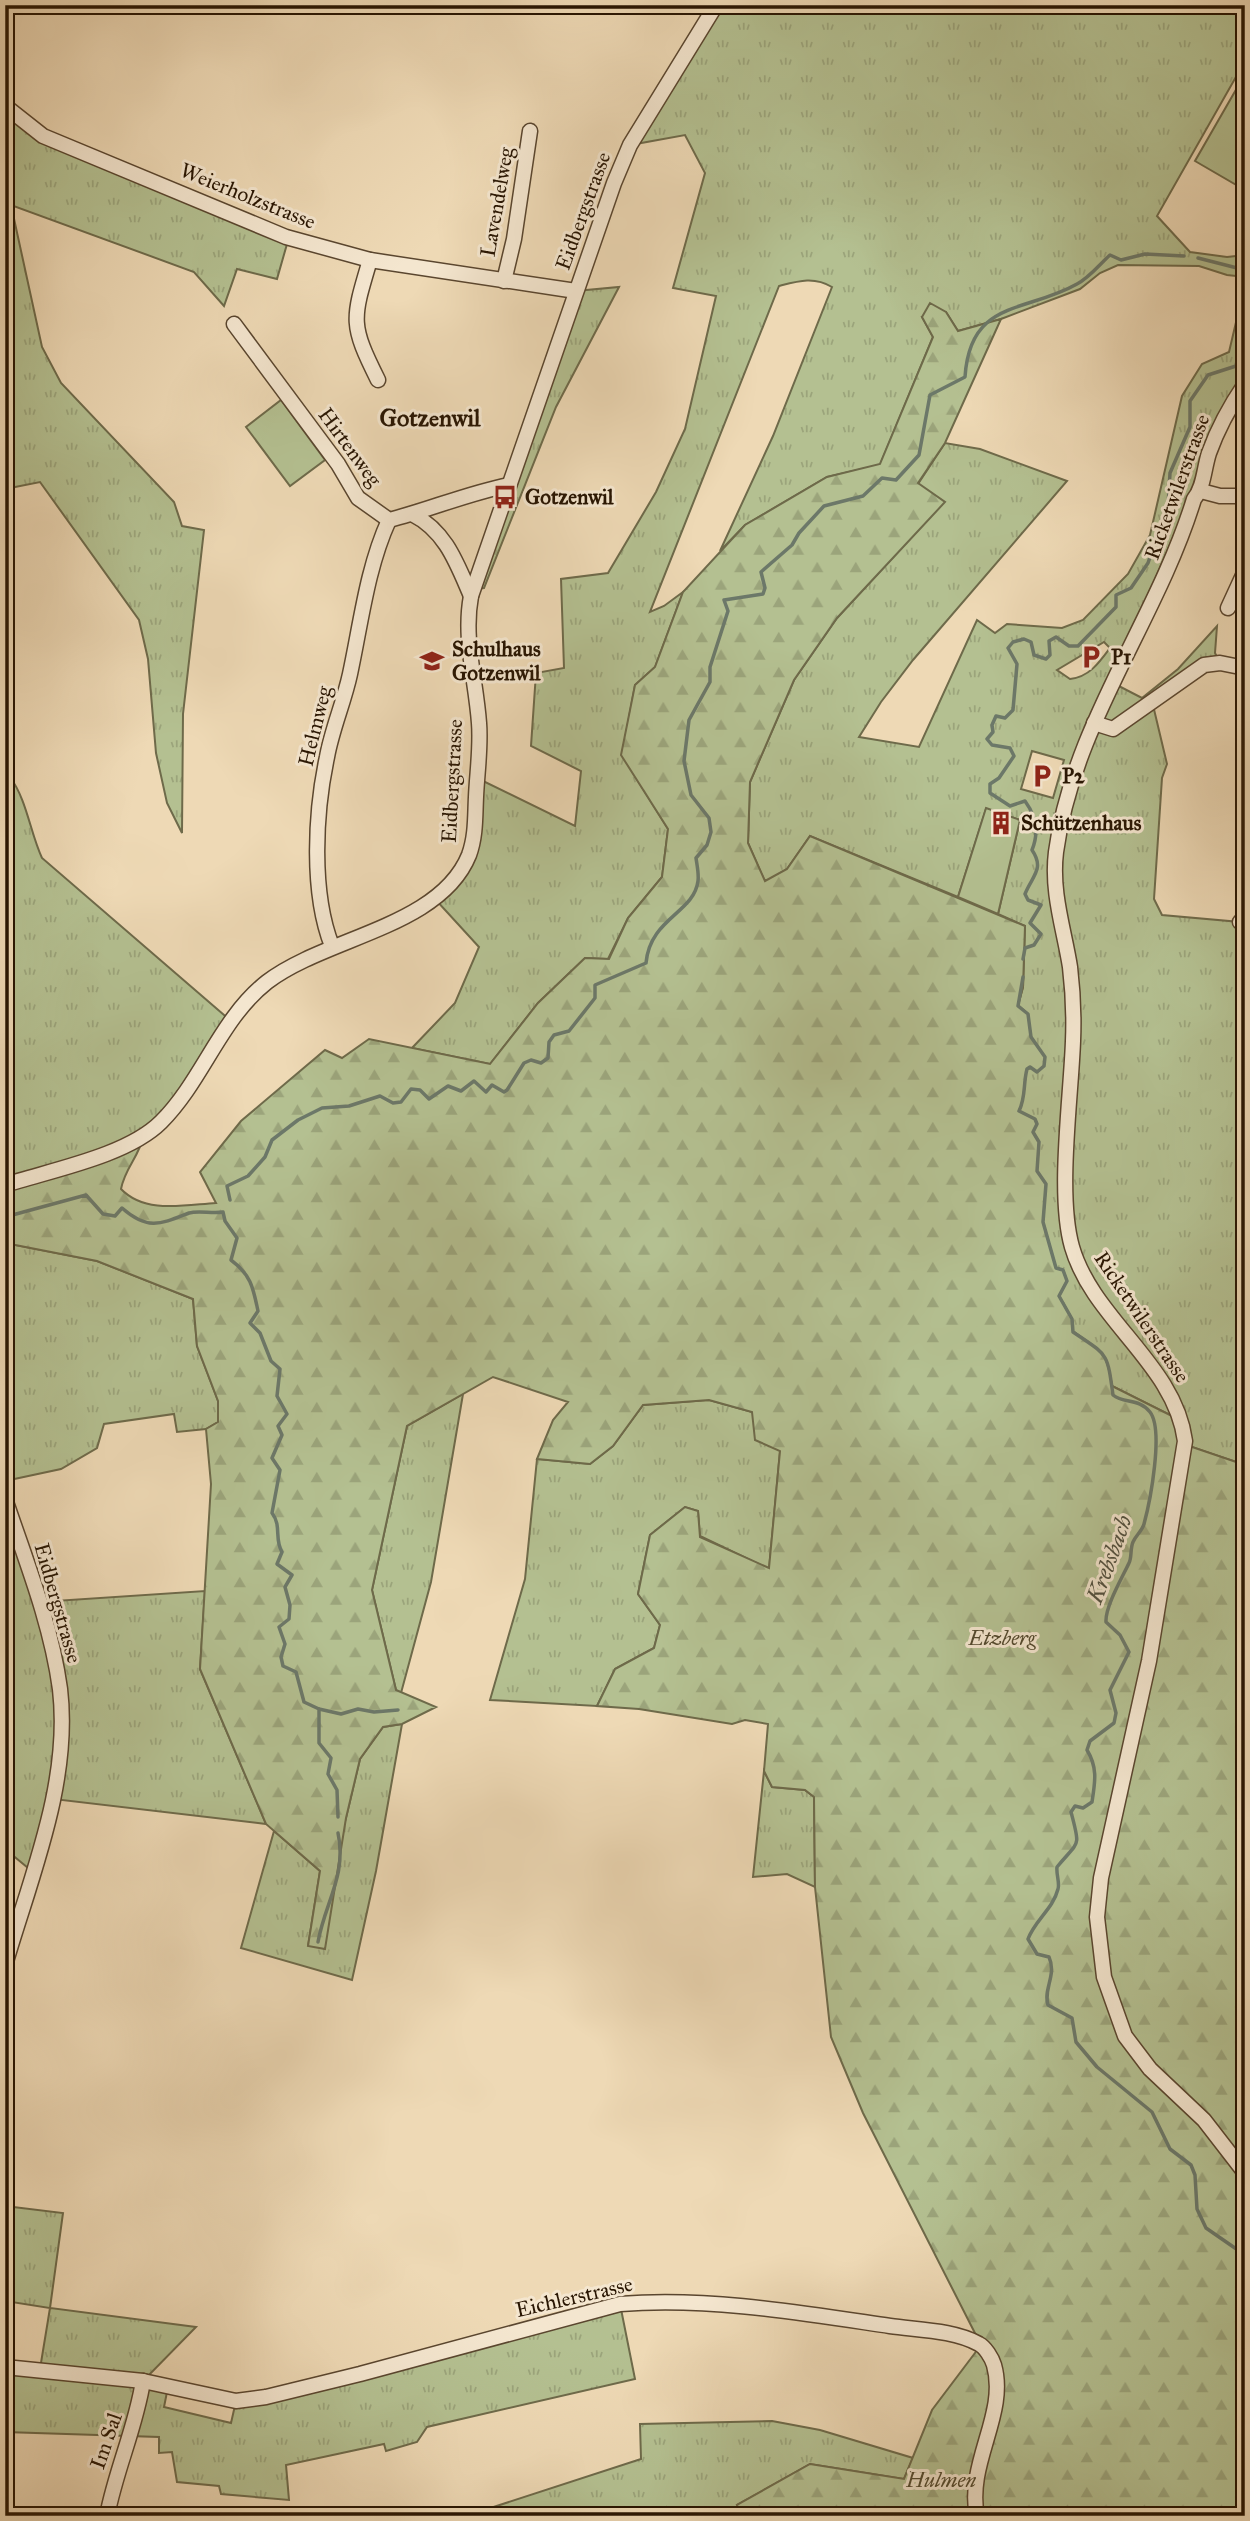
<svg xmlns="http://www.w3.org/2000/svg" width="1250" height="2521" font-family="'IM FELL Great Primer',serif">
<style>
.grass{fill:url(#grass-tufts);stroke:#6e6a4a;stroke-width:2;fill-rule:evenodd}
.forest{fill:url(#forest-firs);stroke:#6e6a4a;stroke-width:2}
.pitch{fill:#b4c091;stroke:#6e6a4a;stroke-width:2}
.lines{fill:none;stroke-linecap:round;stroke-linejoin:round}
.stream{stroke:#6c7869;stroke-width:3.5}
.minor-casing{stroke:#5a462f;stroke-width:17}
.minor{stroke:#f4e6cf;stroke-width:14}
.labels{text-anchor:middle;stroke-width:6;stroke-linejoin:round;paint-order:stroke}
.street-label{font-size:21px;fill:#281502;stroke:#f4e6cf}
.poi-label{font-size:21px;font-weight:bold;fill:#281502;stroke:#f4e6cf;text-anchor:start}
.park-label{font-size:21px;font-style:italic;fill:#52482d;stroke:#f4e6cf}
.water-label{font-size:23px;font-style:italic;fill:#504f3e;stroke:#f4e6cf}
.quarter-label{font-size:24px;font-weight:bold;fill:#281502;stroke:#f4e6cf}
</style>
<defs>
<pattern id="grass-tufts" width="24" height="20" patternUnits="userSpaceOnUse" patternTransform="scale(1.75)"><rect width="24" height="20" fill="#b4c091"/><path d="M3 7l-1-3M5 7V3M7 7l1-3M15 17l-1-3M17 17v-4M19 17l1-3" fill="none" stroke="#9ba47b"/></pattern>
<pattern id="forest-firs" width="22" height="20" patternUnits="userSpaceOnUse" patternTransform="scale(1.75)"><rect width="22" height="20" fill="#b4c091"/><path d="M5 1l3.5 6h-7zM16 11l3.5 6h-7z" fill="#9ba47b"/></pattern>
</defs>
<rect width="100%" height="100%" fill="#eed9b5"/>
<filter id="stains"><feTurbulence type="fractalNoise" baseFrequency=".00286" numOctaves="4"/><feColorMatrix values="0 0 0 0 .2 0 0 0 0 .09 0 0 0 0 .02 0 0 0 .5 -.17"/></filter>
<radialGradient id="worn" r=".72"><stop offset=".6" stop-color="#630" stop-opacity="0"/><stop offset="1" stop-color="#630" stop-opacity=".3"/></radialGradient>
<g class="grass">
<path d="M 716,5 L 1245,5 L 1245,61 L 1157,216 L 1190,252 L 1227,257 L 1245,255 L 1245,277 L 1227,275 L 1199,266 L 1118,265 L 1100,273 L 1080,289 L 1001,319 L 958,331 L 946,312 L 922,317 L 933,337 L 880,465 L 827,477 L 745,525 L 720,551 L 773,436 L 832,287 C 814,276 798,281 779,286 L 650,612 L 664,606 L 683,592 L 655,667 L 635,685 L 622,755 L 668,829 L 662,877 L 628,918 L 608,959 L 585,958 L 538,1003 L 490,1064 L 412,1048 L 455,1003 L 479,947 L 435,899 L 463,867 L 477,778 L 575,826 L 581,771 L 531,746 L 536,673 L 564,668 L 561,579 L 608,573 L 656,492 L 685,429 L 716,296 L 673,288 L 705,173 L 685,135 L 630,145 Z"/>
<polygon points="7,116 287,244 277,279 237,269 224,306 194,272 11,205 42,347 61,383 174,502 182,526 204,530 183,714 182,833 167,803 156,753 148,659 139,620 40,482 5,489 5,174 9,192 5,130"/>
<path d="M 1245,284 L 1245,384 L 1208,456 L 1111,682 L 1142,698 L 1178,669 L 1217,626 L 1215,653 L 1220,663 L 1152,701 L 1167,764 L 1162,778 L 1154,899 L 1162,915 L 1240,922 L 1245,960 L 1245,1465 L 1189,1446 L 1182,1421 L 1112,1386 C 1107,1351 1100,1351 1073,1332 L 1072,1319 L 1059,1296 L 1056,1268 L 1043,1222 L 1046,1185 L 1037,1171 L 1029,1117 L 1019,1111 C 1026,1097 1023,1084 1027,1069 L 1044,1066 C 1045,1052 1034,1048 1031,1036 C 1027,1024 1024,1017 1018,1006 L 1023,987 L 1025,926 L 998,914 L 1020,820 L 986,809 L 958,897 L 810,836 L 787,869 L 765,882 L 748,843 L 750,782 L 794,680 L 837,618 L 944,502 L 918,484 L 945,443 L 980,449 L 1067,481 L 913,660 L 881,702 L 859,737 L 919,747 L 977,620 L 995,633 L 1007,624 L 1062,628 L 1083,620 L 1128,574 L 1150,535 L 1182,396 L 1202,364 L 1229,352 ZM 1104,642 L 1110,648 C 1099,663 1089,677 1070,679 L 1057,670 ZM 1032,751 L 1064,760 L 1053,798 L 1021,789 Z"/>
<polygon points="619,287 556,407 484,588 474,589 576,291"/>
<path d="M 5,777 L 10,777 C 27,800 30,832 42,858 L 231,1021 L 174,1106 L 143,1136 L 5,1185 Z"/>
<polygon points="5,1243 97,1261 193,1299 197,1346 218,1401 218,1422 206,1429 177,1432 174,1414 104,1424 97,1448 61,1469 5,1481"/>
<polygon points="463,1394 431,1582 401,1693 396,1690 372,1590 407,1426"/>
<polygon points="709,1400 752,1412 780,1451 769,1569 700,1536 698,1511 685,1507 650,1535 638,1594 660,1625 654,1648 615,1669 597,1706 490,1700 525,1579 537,1459 590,1464 613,1446 643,1405"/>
<polygon points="5,1499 40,1602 205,1591 200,1669 266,1824 54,1799 33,1872 5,1849"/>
<polygon points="402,1724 376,1871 352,1980 241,1948 274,1831 320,1871 308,1946 346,1818 360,1759 383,1727"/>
<polygon points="764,1771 772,1787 805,1790 814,1797 815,1887 787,1874 753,1877"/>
<polygon points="5,2206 63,2213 50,2308 196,2327 144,2380 168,2387 164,2407 231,2423 236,2401 620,2304 635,2379 427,2427 417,2442 386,2451 384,2444 286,2465 289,2500 221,2494 219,2486 177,2482 172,2452 159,2453 159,2437 5,2432 5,2367 40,2369 50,2308 5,2301"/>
<polygon points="772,2421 820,2430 913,2458 904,2479 810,2464 737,2505 742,2516 694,2516 667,2507 663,2516 466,2516 641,2459 640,2424"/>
</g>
<path class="forest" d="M 930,303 L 946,312 L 958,331 L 1001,319 L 945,443 L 918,483 L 945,502 L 837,618 L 794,680 L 750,782 L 748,843 L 765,881 L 787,869 L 810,836 L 1025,926 L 1023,987 L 1018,1005 L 1028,1014 L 1031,1037 L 1045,1057 L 1044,1066 L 1037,1072 L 1030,1067 L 1027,1069 C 1023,1084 1026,1097 1019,1111 L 1035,1119 L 1037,1124 L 1033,1132 L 1039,1142 L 1037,1171 L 1046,1184 L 1043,1222 L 1056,1268 L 1063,1270 L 1067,1281 L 1059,1296 L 1072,1319 L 1073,1331 C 1101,1352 1107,1349 1112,1386 L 1182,1421 L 1189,1446 L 1245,1465 L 1245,2516 L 742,2516 L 737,2505 L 810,2464 L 904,2479 L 932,2410 L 981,2345 L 863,2113 L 831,2037 L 815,1887 L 814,1797 L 805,1790 L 772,1787 L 764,1771 L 768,1724 L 745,1720 L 732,1724 L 639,1709 L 597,1706 L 615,1669 L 654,1648 L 660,1625 L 638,1594 L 650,1535 L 685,1507 L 698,1511 L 700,1537 L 769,1568 L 780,1451 L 755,1440 L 752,1412 L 709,1400 L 643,1405 L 613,1446 L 590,1464 L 537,1459 L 553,1420 L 568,1402 L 493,1377 L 407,1426 L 372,1590 L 396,1690 L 436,1707 L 402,1724 L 383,1727 L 360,1759 L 346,1818 L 325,1949 L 308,1946 L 320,1871 L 266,1824 L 200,1669 L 211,1484 L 206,1429 L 218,1422 L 218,1401 L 197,1346 L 193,1299 L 97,1261 L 5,1243 L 5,1186 L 143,1136 C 140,1156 125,1167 121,1189 C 145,1214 184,1205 216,1203 L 200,1172 L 241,1121 L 325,1050 L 342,1058 L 369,1039 L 490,1064 L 538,1003 L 585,958 L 609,959 L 628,918 L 662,877 L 668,829 L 621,755 L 635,685 L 655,667 L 683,592 L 745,525 L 827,477 L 880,464 L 933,337 L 922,317 Z"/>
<g class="pitch">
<polygon points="1245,74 1245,190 1195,161"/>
<polygon points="281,400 325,460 290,486 246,427"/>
<polygon points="986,808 1020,820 998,914 958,897"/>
</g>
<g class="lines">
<g class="stream">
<polyline points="1198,258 1245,270"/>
<path d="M 1023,959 L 1025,948 L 1034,945 L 1041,934 L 1030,923 L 1041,905 L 1028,900 L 1025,894 C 1032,876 1045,869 1032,850 C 1039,833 1036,816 1025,801 L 1010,806 L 990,793 L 990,784 L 999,778 L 1014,756 L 1010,748 L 992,745 L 987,739 L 993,732 L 992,725 L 996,716 L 1005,718 L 1013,710 L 1017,664 L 1008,648 L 1013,642 L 1024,639 L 1031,642 L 1034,655 L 1046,659 L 1050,655 L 1049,641 L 1056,637 L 1069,646 L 1078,646 L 1116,607 L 1116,595 L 1131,588 L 1148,563 L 1159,531 L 1167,523 L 1170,473 L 1190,427 L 1190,401 L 1208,375 L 1236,366 L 1245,320"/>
<path d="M 1023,977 L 1018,1006 L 1028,1014 L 1031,1037 L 1045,1057 L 1044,1066 L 1037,1072 L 1030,1067 L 1027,1069 C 1023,1084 1026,1097 1019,1111 L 1035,1119 L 1037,1124 L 1033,1132 L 1039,1142 L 1037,1171 L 1046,1184 L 1043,1222 L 1056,1268 L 1063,1270 L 1067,1281 L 1059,1296 L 1072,1319 L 1073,1332 C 1108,1356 1107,1351 1113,1395 C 1124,1404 1139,1398 1150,1412 C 1164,1430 1150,1502 1144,1524 C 1142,1531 1136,1535 1133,1542 C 1130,1549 1132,1557 1129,1563 C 1122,1578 1105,1607 1106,1622 L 1120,1635 L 1129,1652 L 1110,1690 L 1116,1713 L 1114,1723 L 1090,1741 L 1087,1750 C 1098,1768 1095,1782 1092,1802 L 1083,1808 L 1075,1806 L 1071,1812 C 1081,1849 1079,1840 1057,1867 C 1056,1874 1060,1883 1058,1889 C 1053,1909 1035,1920 1028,1939 L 1037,1954 L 1049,1957 C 1057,1975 1043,1989 1048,2005 L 1072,2018 L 1076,2042 L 1097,2067 L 1152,2112 L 1170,2149 L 1191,2165 L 1195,2175 L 1197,2209 L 1206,2228 L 1245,2255"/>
<path d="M 230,1200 L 227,1186 L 248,1176 L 265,1157 L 272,1140 L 298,1120 L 322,1108 L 349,1106 L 380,1096 L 393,1103 L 401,1102 L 411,1089 L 420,1090 L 429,1099 L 448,1086 L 461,1091 L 474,1081 L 486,1092 L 492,1085 L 504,1092 L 507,1090 L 524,1063 L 531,1060 L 541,1063 L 548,1058 L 549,1042 L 554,1035 L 569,1031 L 595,998 L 595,985 L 646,963 C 650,918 694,913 698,881 C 699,874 697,865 696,858 L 707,845 L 711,832 L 709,818 L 691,795 L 684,761 L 689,720 L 710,682 L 710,667 L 728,611 L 724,600 L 763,594 L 765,588 L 761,572 L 792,545 L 799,533 L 824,506 L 863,496 L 882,478 L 896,480 L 919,455 L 930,395 L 965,377 C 970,299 1026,313 1077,284 C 1089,278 1100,264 1110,255 L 1121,260 L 1145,254 L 1184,256"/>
<path d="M 5,1217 L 86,1195 L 103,1214 L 115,1216 L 122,1208 C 148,1231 161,1224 189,1213 C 199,1210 212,1214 223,1212 L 225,1221 L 237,1238 L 231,1260 C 251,1275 253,1287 258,1311 L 250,1323 L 260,1333 L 271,1361 L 280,1369 L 277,1396 L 287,1414 L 278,1426 L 282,1435 L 272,1458 L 280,1470 L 272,1513 C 282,1526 274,1539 282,1552 L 277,1564 L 292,1575 L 285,1587 L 290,1605 L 289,1619 L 279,1627 L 285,1644 L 281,1657 L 283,1666 L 296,1672 L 304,1702 L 319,1709 L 319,1743 L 331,1758 L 328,1774 L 337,1790 L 338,1817"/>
<polyline points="319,1709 341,1714 358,1709 374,1712 398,1710"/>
<path d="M 318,1942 C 325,1902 347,1876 338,1833"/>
<polyline points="1245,2274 1242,2281 1245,2288"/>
</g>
<g class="minor-casing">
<g id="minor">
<polyline points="5,106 43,136 286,237 370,260 576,291"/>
<path d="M 370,260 C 352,320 350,324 378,380"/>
<polyline points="504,281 514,239 530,131"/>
<path d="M 234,324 L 338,464 L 358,498 L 389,520 C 429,510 468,493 509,485"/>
<path d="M 1245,384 C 1230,406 1218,428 1209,453 C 1204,468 1204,487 1194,499 C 1157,620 1073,724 1056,852 C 1051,892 1064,929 1070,967 C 1073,992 1074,1017 1073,1041 C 1071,1098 1057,1195 1072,1247 C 1093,1320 1175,1364 1185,1441 L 1149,1661 L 1101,1878 L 1097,1917 L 1104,1977 L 1125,2036 L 1150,2069 L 1204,2120 L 1245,2173"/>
<polyline points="1201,491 1220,496 1245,496"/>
<path d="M 412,514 C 446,531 457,564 471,596"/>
<polyline points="1228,608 1245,571"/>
<polyline points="1094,723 1113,729 1204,665 1220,663 1245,668"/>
<polyline points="1240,922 1245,917"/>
<path d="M 332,946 C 311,893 315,813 327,757 C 332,729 344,702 350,674 C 361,623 367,568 389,520"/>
<path d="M 5,1185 C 51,1170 127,1156 161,1122 C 203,1080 220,1019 267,982 C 326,937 440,927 469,855 C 476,836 475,816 476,797 C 477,773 481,747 479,723 C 476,680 463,639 471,596 L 614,183 L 630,145 L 716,5"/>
<path d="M 5,1499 C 26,1561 51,1623 60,1689 C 71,1782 31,1876 5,1965"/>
<path d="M 5,2367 L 143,2381 L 236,2401 L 266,2397 L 360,2374 L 620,2304 C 710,2297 802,2313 890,2326 C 918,2330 954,2330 979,2344 C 985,2347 992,2358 994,2365 C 1008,2414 966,2463 977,2516"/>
<path d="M 107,2516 C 116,2469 136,2427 143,2381"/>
</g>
</g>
<use href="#minor" class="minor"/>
</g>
<defs>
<g id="bus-bare" transform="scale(1.89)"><path d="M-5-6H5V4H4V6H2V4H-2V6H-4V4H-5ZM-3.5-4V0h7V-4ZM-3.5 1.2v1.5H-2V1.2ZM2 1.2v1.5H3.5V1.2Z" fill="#8f2418" stroke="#f4e6cf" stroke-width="2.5" paint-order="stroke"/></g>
<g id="parking-bare" transform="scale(1.89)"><path d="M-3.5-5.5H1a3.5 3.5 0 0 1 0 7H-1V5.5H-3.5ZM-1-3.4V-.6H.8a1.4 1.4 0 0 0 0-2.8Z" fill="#8f2418" stroke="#f4e6cf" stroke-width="2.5" paint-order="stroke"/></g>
<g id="school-bare" transform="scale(1.89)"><path d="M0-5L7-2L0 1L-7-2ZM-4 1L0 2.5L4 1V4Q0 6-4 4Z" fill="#8f2418" stroke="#f4e6cf" stroke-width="2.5" paint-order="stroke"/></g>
<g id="building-bare" transform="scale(1.89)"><path d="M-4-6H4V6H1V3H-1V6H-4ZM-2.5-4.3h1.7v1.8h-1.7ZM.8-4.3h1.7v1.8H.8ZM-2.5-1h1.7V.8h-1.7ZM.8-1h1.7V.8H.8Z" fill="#8f2418" stroke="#f4e6cf" stroke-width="2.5" paint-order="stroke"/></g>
</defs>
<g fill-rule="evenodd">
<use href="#bus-bare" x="505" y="497"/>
<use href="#parking-bare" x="1091" y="657"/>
<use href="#school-bare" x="432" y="661"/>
<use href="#parking-bare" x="1042" y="776"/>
<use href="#building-bare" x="1001" y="823"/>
</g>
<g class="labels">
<g class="street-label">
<text transform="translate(248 196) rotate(22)" y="7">Weierholzstrasse</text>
<text transform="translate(497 202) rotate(-80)" y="7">Lavendelweg</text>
<text transform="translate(583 211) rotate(-70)" y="7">Eidbergstrasse</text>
<text transform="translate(350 447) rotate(54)" y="7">Hirtenweg</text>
<text transform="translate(1177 487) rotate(-70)" y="7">Ricketwilerstrasse</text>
<text transform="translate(315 726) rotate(-76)" y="7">Helmweg</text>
<text transform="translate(452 781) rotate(-87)" y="7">Eidbergstrasse</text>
<text transform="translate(1142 1317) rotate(56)" y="7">Ricketwilerstrasse</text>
<text transform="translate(58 1603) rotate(74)" y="7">Eidbergstrasse</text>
<text transform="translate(574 2297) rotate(-13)" y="7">Eichlerstrasse</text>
<text transform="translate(106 2441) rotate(-71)" y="7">Im Sal</text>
</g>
<g class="poi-label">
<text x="525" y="504">Gotzenwil</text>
<text x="452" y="656">Schulhaus<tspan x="452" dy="24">Gotzenwil</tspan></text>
<text x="1111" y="664">P1</text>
<text x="1062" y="783">P2</text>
<text x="1021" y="830">Schützenhaus</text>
</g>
<g class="park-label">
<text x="1002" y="1645">Etzberg</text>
<text x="941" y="2487">Hulmen</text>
</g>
<g class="water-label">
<text transform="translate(1109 1559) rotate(-70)" y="8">Krebsbach</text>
</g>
<g class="quarter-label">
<text x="430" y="426">Gotzenwil</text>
</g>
</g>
<rect width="1250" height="2521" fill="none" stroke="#eed9b5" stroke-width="28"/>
<rect x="7" y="7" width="1236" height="2507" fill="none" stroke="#281502" stroke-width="3.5"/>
<rect x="14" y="14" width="1222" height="2493" fill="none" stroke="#281502" stroke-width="2"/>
<rect width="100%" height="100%" filter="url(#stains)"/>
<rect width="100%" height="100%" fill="url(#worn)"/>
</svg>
